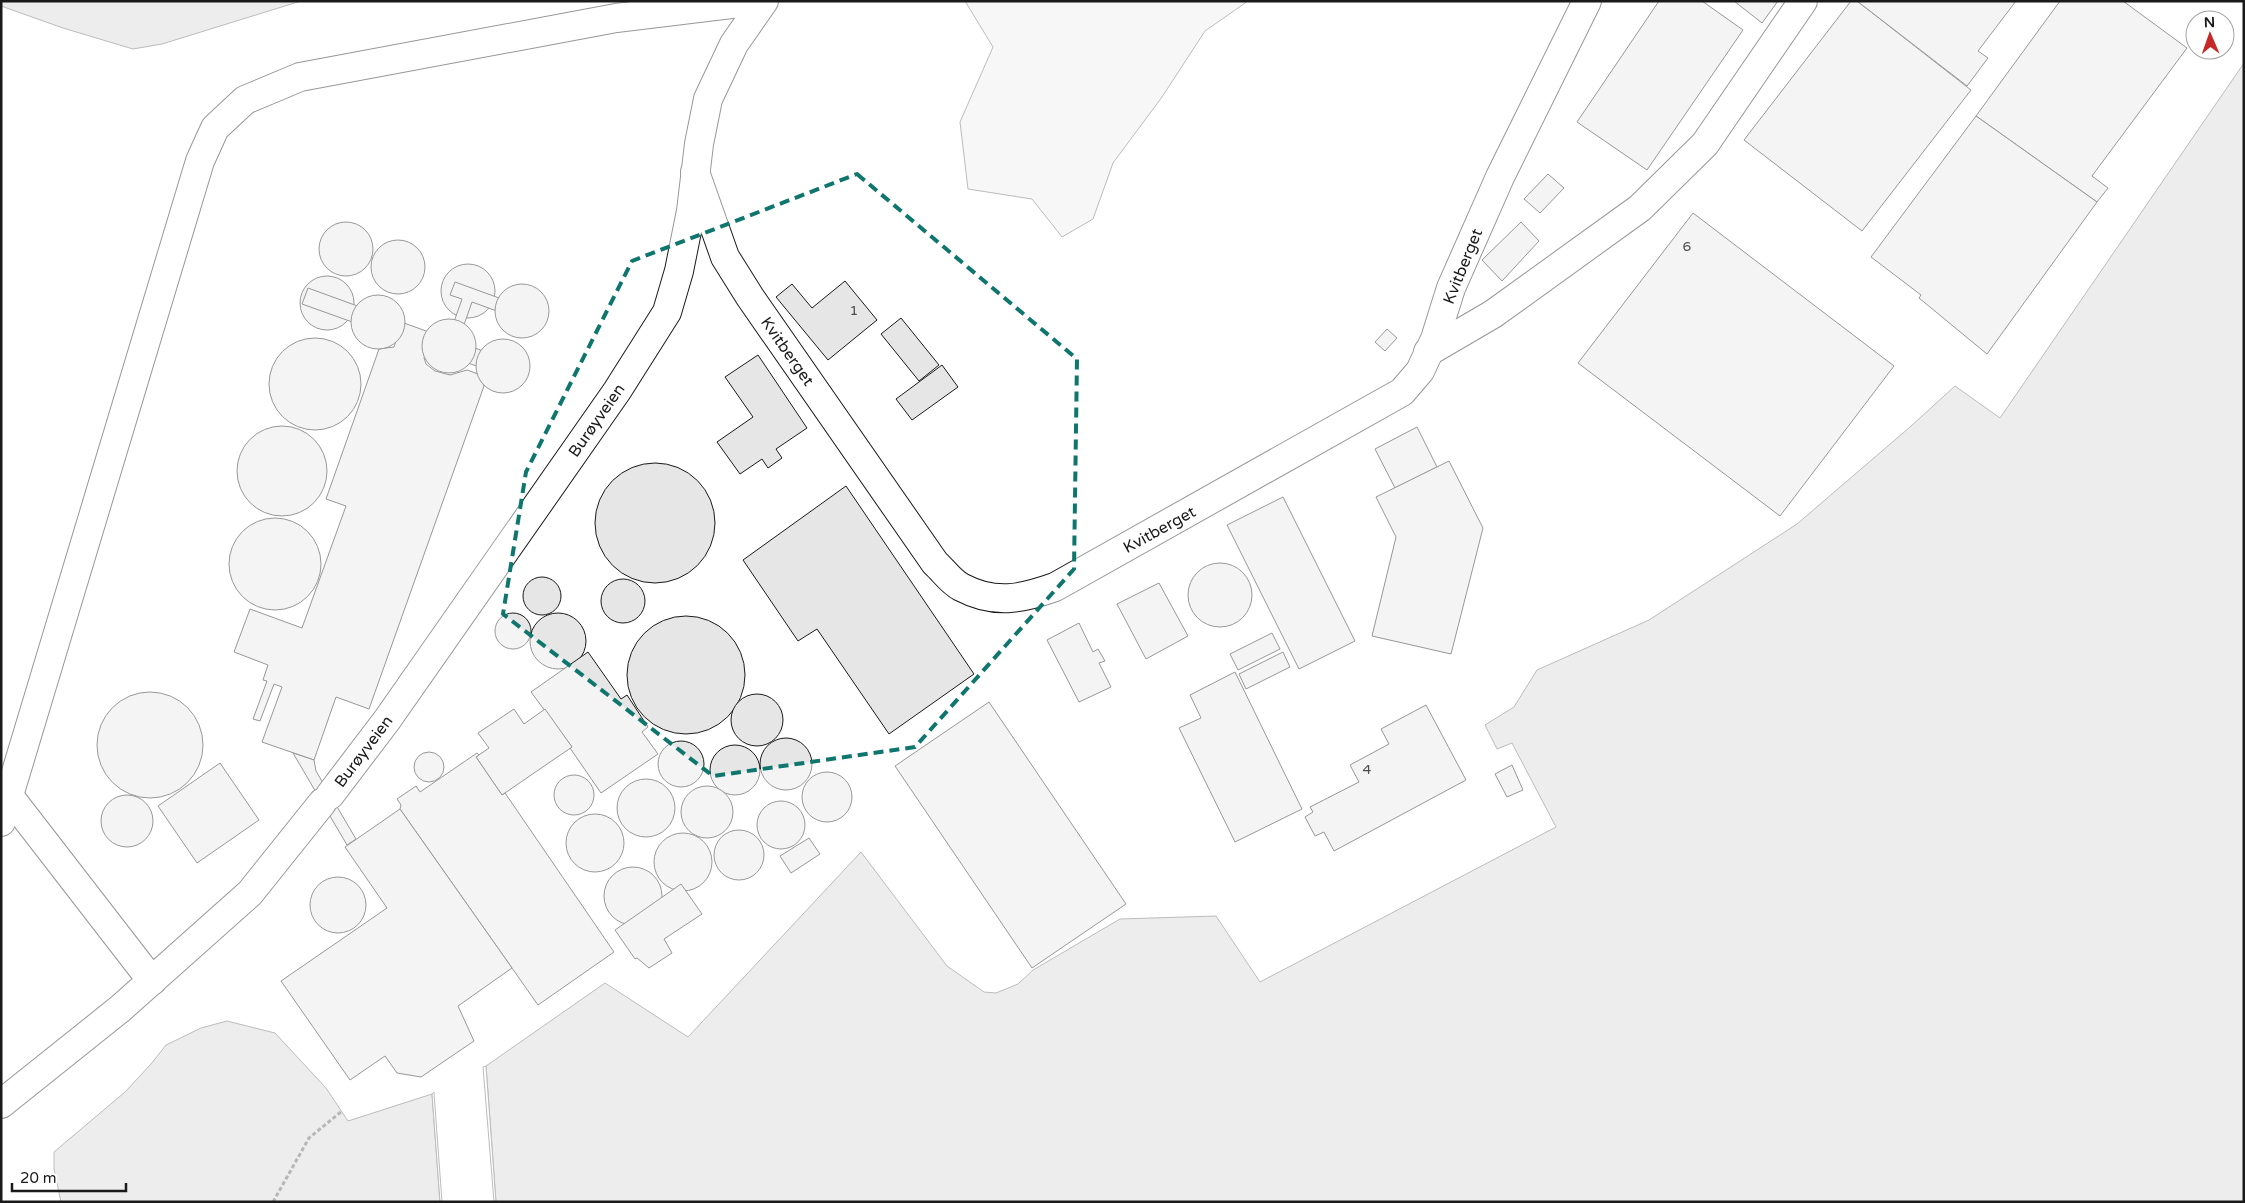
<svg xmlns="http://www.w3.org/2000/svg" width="2245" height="1203" font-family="'Varela Round',sans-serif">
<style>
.built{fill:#ededed;stroke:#6a6a6a}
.water{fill:#d7d7d7;stroke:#6a6a6a}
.pier{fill:#fff;stroke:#6a6a6a}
.building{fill:#e6e6e6;stroke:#1a1a1a}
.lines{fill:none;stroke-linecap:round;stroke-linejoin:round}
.minor-casing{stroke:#1a1a1a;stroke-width:30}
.path{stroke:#5f5f5f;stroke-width:3;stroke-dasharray:4 2.5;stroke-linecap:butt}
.minor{stroke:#fff;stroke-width:28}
.marked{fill:none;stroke:#0f766e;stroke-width:4;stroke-dasharray:10 6;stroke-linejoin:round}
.labels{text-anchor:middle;stroke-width:4;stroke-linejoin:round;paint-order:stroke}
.number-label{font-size:14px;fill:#4d4d4d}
.street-label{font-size:16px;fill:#1a1a1a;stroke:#fff}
</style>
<rect width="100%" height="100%" fill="#fff"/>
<polygon class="built" points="965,1 1248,1 1205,31 1162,97 1113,163 1093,219 1062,237 1032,199 968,189 960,122 993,47"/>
<g class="water">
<polygon points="1,1 301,1 162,44 133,49 63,28 1,6"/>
<polygon points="2244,63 2244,1202 496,1202 486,1066 605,983 688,1037 861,852 947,966 984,992 996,993 1018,984 1033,970 1120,919 1216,916 1260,982 1556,827 1512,743 1497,749 1485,725 1514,707 1537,670 1649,620 1797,524 1910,427 1955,386 2000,418"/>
<polygon points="227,1021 275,1033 326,1088 348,1121 432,1094 440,1202 61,1202 54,1169 54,1152 125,1092 151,1064 166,1045 201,1028"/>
</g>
<g class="pier">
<polygon points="486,1066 496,1202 494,1202 483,1067"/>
<polygon points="434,1092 434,1093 442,1202 440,1202 432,1094"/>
</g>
<g class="building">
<polygon points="1659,1 1702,1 1743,30 1647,170 1577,122"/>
<polygon points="1734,1 1778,1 1762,23"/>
<polygon points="1851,1 1857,1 1971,90 1862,231 1744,140"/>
<polygon points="1857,1 2016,1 1978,51 1988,58 1967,86"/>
<polygon points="2060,1 2123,1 2187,48 2092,176 2108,188 2097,202 1976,116"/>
<polygon points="1976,116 2097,202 1987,354 1919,298 1921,295 1871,257"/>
<polygon points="1548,174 1564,188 1540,213 1524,199"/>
<polygon points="1693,213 1894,366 1780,516 1578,363"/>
<polygon points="1521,222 1539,241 1502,281 1482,260"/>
<circle cx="346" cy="249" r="27"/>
<circle cx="398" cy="267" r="27"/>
<circle cx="468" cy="291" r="27"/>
<circle cx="327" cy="303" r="27"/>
<polygon points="845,281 877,320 828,360 776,297 792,284 812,308"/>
<polygon points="455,282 546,315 541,327 472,302 458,342 503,358 508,343 518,346 513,362 528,367 522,382 428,349 424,358 426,364 435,371 450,375 467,370 478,374 484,386 369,709 336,697 314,760 262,742 282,687 274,684 260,721 253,719 267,681 263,680 268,665 234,652 250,609 302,628 346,506 326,499 379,349 394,347 397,338 302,304 308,288 448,339 462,299 450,295"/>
<circle cx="522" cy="311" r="27"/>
<circle cx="378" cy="322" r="27"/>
<polygon points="901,318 939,365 919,381 881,334"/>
<circle cx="449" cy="346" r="27"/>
<polygon points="1387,329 1397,338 1385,351 1375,342"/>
<circle cx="315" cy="384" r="46"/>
<circle cx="503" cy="366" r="27"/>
<polygon points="758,355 807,428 776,449 782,458 768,468 762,459 740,474 717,442 753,417 725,377"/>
<polygon points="942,365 958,387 912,420 896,399"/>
<circle cx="282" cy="471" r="45"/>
<polygon points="1417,427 1437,467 1395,488 1375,449"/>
<polygon points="1449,461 1483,528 1451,654 1372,636 1396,537 1376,497"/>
<circle cx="655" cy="523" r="60"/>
<polygon points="846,486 974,674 889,734 817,629 798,641 743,560"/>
<polygon points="1283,497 1355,641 1299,669 1227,525"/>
<circle cx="275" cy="564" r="46"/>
<circle cx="1220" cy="595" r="32"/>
<circle cx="542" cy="596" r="19"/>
<circle cx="623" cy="601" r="22"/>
<polygon points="1159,583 1188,636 1146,659 1117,604"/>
<circle cx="558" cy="641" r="28"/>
<circle cx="513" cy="631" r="18"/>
<circle cx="686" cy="675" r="59"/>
<polygon points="1079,623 1093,652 1098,649 1105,661 1099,663 1111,687 1079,702 1047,640"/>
<polygon points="1272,633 1280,649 1238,670 1230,654"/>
<polygon points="588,652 621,699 627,695 648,727 642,732 658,754 601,793 570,748 572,747 531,692"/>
<polygon points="1283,652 1290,667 1246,689 1239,674"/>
<polygon points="1235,672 1302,809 1235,842 1179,728 1201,718 1190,695"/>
<circle cx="150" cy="745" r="53"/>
<circle cx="757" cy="720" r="26"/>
<polygon points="989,702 1126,904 1032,968 895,766"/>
<polygon points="1426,705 1466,780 1334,851 1324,832 1315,836 1305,817 1313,812 1310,807 1359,782 1350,765 1389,744 1381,729"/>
<polygon points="514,709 524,724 545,709 572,747 502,795 476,757 489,748 478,733"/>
<circle cx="786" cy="764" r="26"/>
<circle cx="681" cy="764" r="23"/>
<circle cx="735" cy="770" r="25"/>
<circle cx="429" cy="767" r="15"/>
<polygon points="293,753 314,760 316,771 356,839 347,845"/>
<polygon points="477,753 479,755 476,757 502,795 505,793 614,952 538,1005 400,809 401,805 397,799 416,786 420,792"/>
<polygon points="220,763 259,820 197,863 158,806"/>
<polygon points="1512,765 1523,790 1507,797 1495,774"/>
<circle cx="827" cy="797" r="25"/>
<circle cx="574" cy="795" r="20"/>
<circle cx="646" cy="808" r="29"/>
<circle cx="707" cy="812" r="26"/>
<circle cx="127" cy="821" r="26"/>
<circle cx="781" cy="825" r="24"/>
<polygon points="400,809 512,968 458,1006 474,1041 421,1077 397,1073 385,1056 350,1080 281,981 387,908 345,847"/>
<circle cx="595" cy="843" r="29"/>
<circle cx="739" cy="855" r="25"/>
<circle cx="683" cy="862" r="29"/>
<polygon points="809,838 820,854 791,873 780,856"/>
<circle cx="633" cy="896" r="29"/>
<circle cx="338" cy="905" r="28"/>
<polygon points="681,884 702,914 664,939 672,953 649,968 637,958 635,959 615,930"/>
</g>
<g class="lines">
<g class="minor-casing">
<g id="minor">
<path d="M 695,172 L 725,257 L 750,297 L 935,563 C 943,570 951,582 961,587 C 995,605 1021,599 1055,587 L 1402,392 L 1420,371 L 1435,339 L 1451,288 L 1500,177 L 1587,1"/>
<polyline points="1428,352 1493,314 1640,208 1705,144 1803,1"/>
<polyline points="330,795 387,720 617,391 667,312 679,271 691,211 699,144 708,99 734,44 764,1"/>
<polyline points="9,796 152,981"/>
<polyline points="1,822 200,161 215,128 245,100 300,77 616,18 756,1"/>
<polyline points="1,1104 121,1008 250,893 322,803"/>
</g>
</g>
<polyline class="path" points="273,1202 309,1138 342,1111"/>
<use href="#minor" class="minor"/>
</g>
<path d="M0 0H2245V1203H0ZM 857,174 L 1077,359 L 1074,569 L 915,747 L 713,776 L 503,614 L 526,472 L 632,261 Z" fill="#fff" fill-opacity=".55" fill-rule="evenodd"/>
<path class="marked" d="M 857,174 L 1077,359 L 1074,569 L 915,747 L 713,776 L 503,614 L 526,472 L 632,261 Z"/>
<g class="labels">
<g class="number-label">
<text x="1687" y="251">6</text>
<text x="854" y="315">1</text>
<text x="1367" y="774">4</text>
</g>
<g class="street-label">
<text transform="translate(1462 266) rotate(-68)" y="6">Kvitberget</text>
<text transform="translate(788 351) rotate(55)" y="6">Kvitberget</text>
<text transform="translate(596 420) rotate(-55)" y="6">Burøyveien</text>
<text transform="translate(1159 529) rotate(-29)" y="6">Kvitberget</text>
<text transform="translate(363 751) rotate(-53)" y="6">Burøyveien</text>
</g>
</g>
<rect width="2245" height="1203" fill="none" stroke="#1a1a1a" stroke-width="5"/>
<g transform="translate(2210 35) rotate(358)"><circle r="24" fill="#ffffff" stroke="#a3a3a3"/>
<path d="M0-4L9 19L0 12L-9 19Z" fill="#c62828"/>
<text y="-8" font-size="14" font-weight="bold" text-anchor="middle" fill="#1a1a1a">N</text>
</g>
<path d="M12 1183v8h114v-8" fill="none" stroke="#1a1a1a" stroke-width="2.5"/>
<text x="20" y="1183" font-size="15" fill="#1a1a1a" stroke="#ffffff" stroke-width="4" paint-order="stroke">20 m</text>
</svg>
